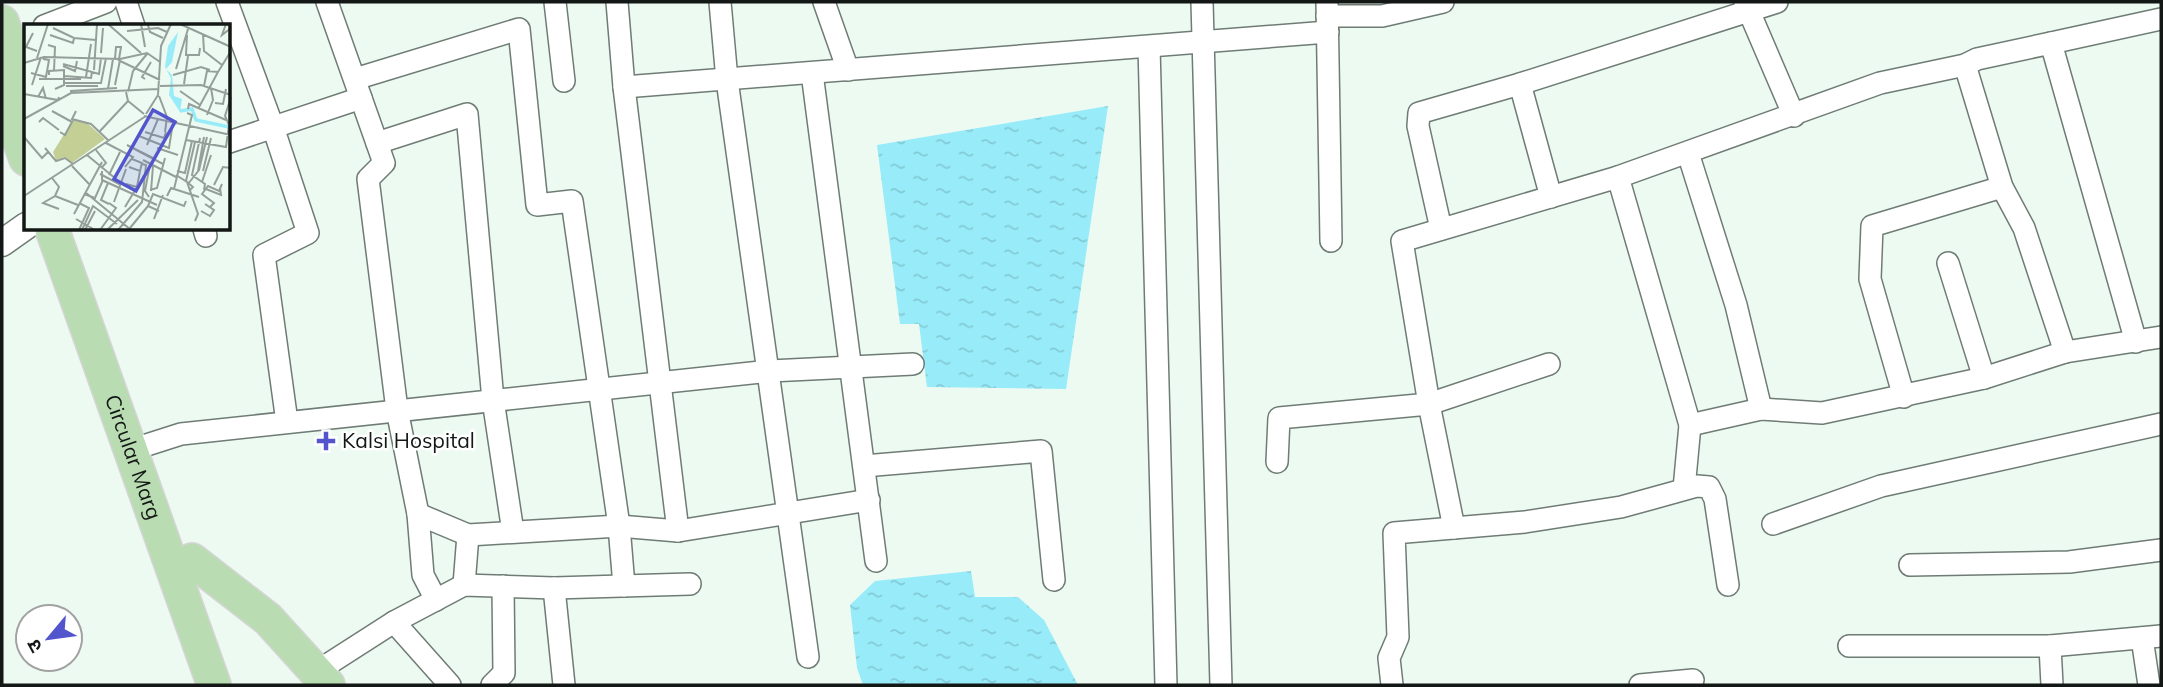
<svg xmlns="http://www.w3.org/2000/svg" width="2163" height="687" font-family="Mulish,'Noto Sans Devanagari',sans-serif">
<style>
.water{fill:url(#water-ripples)}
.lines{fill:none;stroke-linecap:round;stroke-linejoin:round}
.minor-casing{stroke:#6f7c75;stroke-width:24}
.tertiary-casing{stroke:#6f7c75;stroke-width:29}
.primary-casing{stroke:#d5d5d5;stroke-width:36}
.minor{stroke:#fff;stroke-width:21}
.tertiary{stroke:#fff;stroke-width:26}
.primary{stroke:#b9dcb2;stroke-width:33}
.poi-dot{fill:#5355cc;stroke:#fff;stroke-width:2.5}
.labels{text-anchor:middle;stroke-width:5;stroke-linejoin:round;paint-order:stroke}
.poi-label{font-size:21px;fill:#131715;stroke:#fff;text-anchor:start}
.street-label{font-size:21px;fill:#131715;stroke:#fff}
.inset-river{fill:none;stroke:#98ecfa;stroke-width:3.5}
.inset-road{fill:none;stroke:#959f9a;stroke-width:2}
.view{fill:#5355cc;fill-opacity:0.15;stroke:#5355cc;stroke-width:3.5}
.inset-edge{fill:none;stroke:#131715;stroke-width:3.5}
</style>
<defs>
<pattern id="water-ripples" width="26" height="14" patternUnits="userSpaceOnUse" patternTransform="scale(1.75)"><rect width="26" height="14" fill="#98ecfa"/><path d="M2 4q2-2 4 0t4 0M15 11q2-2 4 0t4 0" fill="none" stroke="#82cad5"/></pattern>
</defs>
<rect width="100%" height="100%" fill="#ecfaf2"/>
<g class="water">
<polygon points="1108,106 1066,389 927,387 919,324 900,324 877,145"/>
<polygon points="971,571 975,597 1018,597 1044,620 1078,685 863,685 857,668 850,605 875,581"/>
</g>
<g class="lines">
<g class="minor-casing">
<g id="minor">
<polyline points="126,2 134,26"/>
<polyline points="227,2 273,127 308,233 264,255 287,422"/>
<polyline points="327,2 384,163 368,179 397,410 418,514 423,575 436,600"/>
<polyline points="555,2 564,81"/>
<polyline points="617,2 624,87 678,531"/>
<polyline points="720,2 727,80 808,657"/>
<polyline points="824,2 848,70"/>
<polyline points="1202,2 1221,685"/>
<polyline points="1327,2 1331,241"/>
<polyline points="1745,2 1794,116"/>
<polyline points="1327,16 1382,16 1443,2"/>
<polyline points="44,26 106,2"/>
<polyline points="2051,43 2161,19"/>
<polyline points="1149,47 1166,685"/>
<polyline points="1965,65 2002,187 2024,228 2065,352"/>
<polyline points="812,73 876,561"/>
<polyline points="355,79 519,29 537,205 572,201 619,526 624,586"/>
<polyline points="1520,84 1551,197"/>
<polyline points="624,87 1328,32"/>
<polyline points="229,142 361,98"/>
<polyline points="377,143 467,114 493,400 513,532"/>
<polyline points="1688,153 1736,305 1761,409"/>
<polyline points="1618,177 1880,83 1965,65 1977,59 2051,43 2136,342"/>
<polyline points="204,229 206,236"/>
<polyline points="1441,229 1418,126 1419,113 1520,84 1777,2"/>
<polyline points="1948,263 1984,378"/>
<polyline points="1904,397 1870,279 1872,226 2002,187"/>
<polyline points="1690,425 1761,409 1822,413 1984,378 2065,352 2161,337"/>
<polyline points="131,450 181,434 770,371 913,364"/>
<polyline points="1277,462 1279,418 1429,404 1549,364"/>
<polyline points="864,466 1041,451 1054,580"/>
<polyline points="418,514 468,535 619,526 678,531 869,500"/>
<polyline points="1773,524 1881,486 2161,424"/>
<polyline points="1454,528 1429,404 1402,241 1618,177 1690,425 1684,489"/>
<polyline points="1910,565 2069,562 2161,550"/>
<polyline points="464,585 468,535"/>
<polyline points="554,588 564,685"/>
<polyline points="394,622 450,685"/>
<polyline points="2142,638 2149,685"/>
<polyline points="1849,646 2050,646 2161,636"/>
<polyline points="2050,646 2052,685"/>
<polyline points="316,672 394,622 464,585 554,588 690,584"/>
<polyline points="492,685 504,673 503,586"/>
<polyline points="1392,685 1389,658 1398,637 1394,533 1525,522 1621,507 1697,486 1709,487 1715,499 1728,585"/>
<polyline points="1640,685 1693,680"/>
</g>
</g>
<g class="tertiary-casing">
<polyline id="tertiary" points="2,243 26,226"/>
</g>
<g class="primary-casing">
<g id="primary">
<polyline points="2,22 26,90"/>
<polyline points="2,92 26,159"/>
<path id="s1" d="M 52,229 L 214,685"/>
<polyline points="192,560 268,619 328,685"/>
</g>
</g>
<use href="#minor" class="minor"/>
<use href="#tertiary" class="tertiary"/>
<use href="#primary" class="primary"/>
</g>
<path class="poi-dot" d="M322.5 430.5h7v7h7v7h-7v7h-7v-7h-7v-7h7z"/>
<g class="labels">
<g class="poi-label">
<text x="342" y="448">Kalsi Hospital</text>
</g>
<g class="street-label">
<text dy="7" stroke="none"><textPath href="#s1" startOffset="242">Circular Marg</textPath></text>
</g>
</g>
<g transform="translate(24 24)">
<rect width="206" height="206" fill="#ecfaf2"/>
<path d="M 49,96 L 63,99 L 81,115 L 48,139 L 41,133 L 32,136 L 29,128 Z" fill="#c3cf94"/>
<path d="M 154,8 L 148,38 L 142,45 L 148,51 L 150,72 L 158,75 L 156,88 L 145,71 L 147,54 L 141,43 L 144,22 Z" fill="#98ecfa"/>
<path class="inset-river" d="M 156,87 L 168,85 L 172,96 L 205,103"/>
<path class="inset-road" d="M 84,0 L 117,29M 117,0 L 121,23M 156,0 L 207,23M 202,0 L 198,11 L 207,4M 124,1 L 126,8 L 139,14M 29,4 L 50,14 L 72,16M 103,7 L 134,4 L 143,8M 9,9 L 2,23 L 13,27M 26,11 L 49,19 L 50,14M 163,11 L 162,31 L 175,31 L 176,24M 179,11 L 180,27 L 198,41M 24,21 L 31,23 L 30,47M 77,29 L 79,4M 13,34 L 24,0M 91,35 L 92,23 L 97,23 L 95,35M 94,36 L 136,56M 0,39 L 20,33 L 96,35 L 123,29 L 136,38M 39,40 L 75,50 L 77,34M 39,42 L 51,47 L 53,37M 152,45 L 164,5M 70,46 L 73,0M 109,47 L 123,30M 7,49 L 22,53 L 25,36 L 19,35M 25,51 L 25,47 L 40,46 L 40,61 L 31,65M 149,51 L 177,43 L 186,46M 40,52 L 67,54 L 68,48M 62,53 L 67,20M 15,55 L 57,55M 121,55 L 118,53 L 127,38M 40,59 L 77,59 L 82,34M 160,60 L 164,32M 8,61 L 17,33M 91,61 L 96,36M 42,62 L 74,62M 136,62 L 177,61 L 207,71M 180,62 L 183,47 L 194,48 L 207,27M 84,65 L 89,35M 46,67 L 93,64M 156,67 L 176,81M 102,68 L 104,77 L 120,90M 104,68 L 109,47M 0,70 L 34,76 L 35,73M 135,72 L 143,93 L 141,108M 14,73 L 19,64 L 22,75M 191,79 L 199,80 L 202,65M 164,85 L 165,80 L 202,96M 174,85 L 194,48M 28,87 L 48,98M 52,87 L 48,95 L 67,100 L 84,116M 122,90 L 134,71 L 137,22 L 147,0M 183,91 L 189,76 L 187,64M 120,92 L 207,111M 0,95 L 47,69 L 134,65M 15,98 L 19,94 L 35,106M 76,107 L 104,77M 36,108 L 41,111 L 49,96M 121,108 L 140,114 L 142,108M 115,112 L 145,124 L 149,98M 0,113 L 18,134 L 25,127M 176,114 L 168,151 L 181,160 L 180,166M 162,116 L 202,123 L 205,101 L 201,92 L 207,73M 82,119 L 109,133 L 101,143M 123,121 L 134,95M 21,124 L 32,137 L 41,134 L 49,140M 133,124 L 154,131M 72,126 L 82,139 L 77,144M 63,131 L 92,155M 129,134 L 103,121 L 139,140M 119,136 L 152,153M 48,142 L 65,160M 105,143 L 116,147 L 118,139 L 108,135M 78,147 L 78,156 L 133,181M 153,147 L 161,149 L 168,117M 174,147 L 180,113M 179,147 L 187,114M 76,150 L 97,161M 85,151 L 96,128M 152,151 L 163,158 L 174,190 L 171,197M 28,154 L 35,163 L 31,172 L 19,179 L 35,185M 178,158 L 187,131M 84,159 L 77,176 L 85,180M 102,160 L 113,163 L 116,147M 164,160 L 175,146 L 183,113M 190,161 L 199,143 L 207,144M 150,165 L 168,91 L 163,89M 182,165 L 197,171 L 196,164M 126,166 L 133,164 L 141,134M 166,166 L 169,163 L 162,157 L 171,118M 127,167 L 129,142M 61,168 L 107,206M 60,170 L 71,174 L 79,156M 0,172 L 122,92M 31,172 L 54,181M 143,172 L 147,164 L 175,173M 125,173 L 121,167 L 126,140M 90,178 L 102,145M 101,183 L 113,163M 186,183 L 190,179 L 178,170 L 184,162 L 195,167 L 198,160M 135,187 L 124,182 L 129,170 L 160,182 L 162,177M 177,187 L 186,192 L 190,186 L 181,180M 50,190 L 78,138M 52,195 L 71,206M 130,195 L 139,171M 106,204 L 124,182M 55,206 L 65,184 L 55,179M 58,206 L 69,182 L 93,200M 61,206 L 71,187M 76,206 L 92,184 L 85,179M 83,206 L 114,176M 94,206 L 118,178 L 122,141 L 118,140"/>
<path class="view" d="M 129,86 L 151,98 L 112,167 L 90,155 Z"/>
<rect width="206" height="206" class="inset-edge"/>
</g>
<rect width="2163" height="687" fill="none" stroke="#131715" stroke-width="7"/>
<g transform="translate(49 638) rotate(241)"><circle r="33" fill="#ffffff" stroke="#a1a2a1" stroke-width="2"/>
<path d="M0-5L12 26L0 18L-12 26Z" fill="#5355cc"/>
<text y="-10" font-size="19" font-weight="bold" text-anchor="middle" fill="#131715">उ</text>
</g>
</svg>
